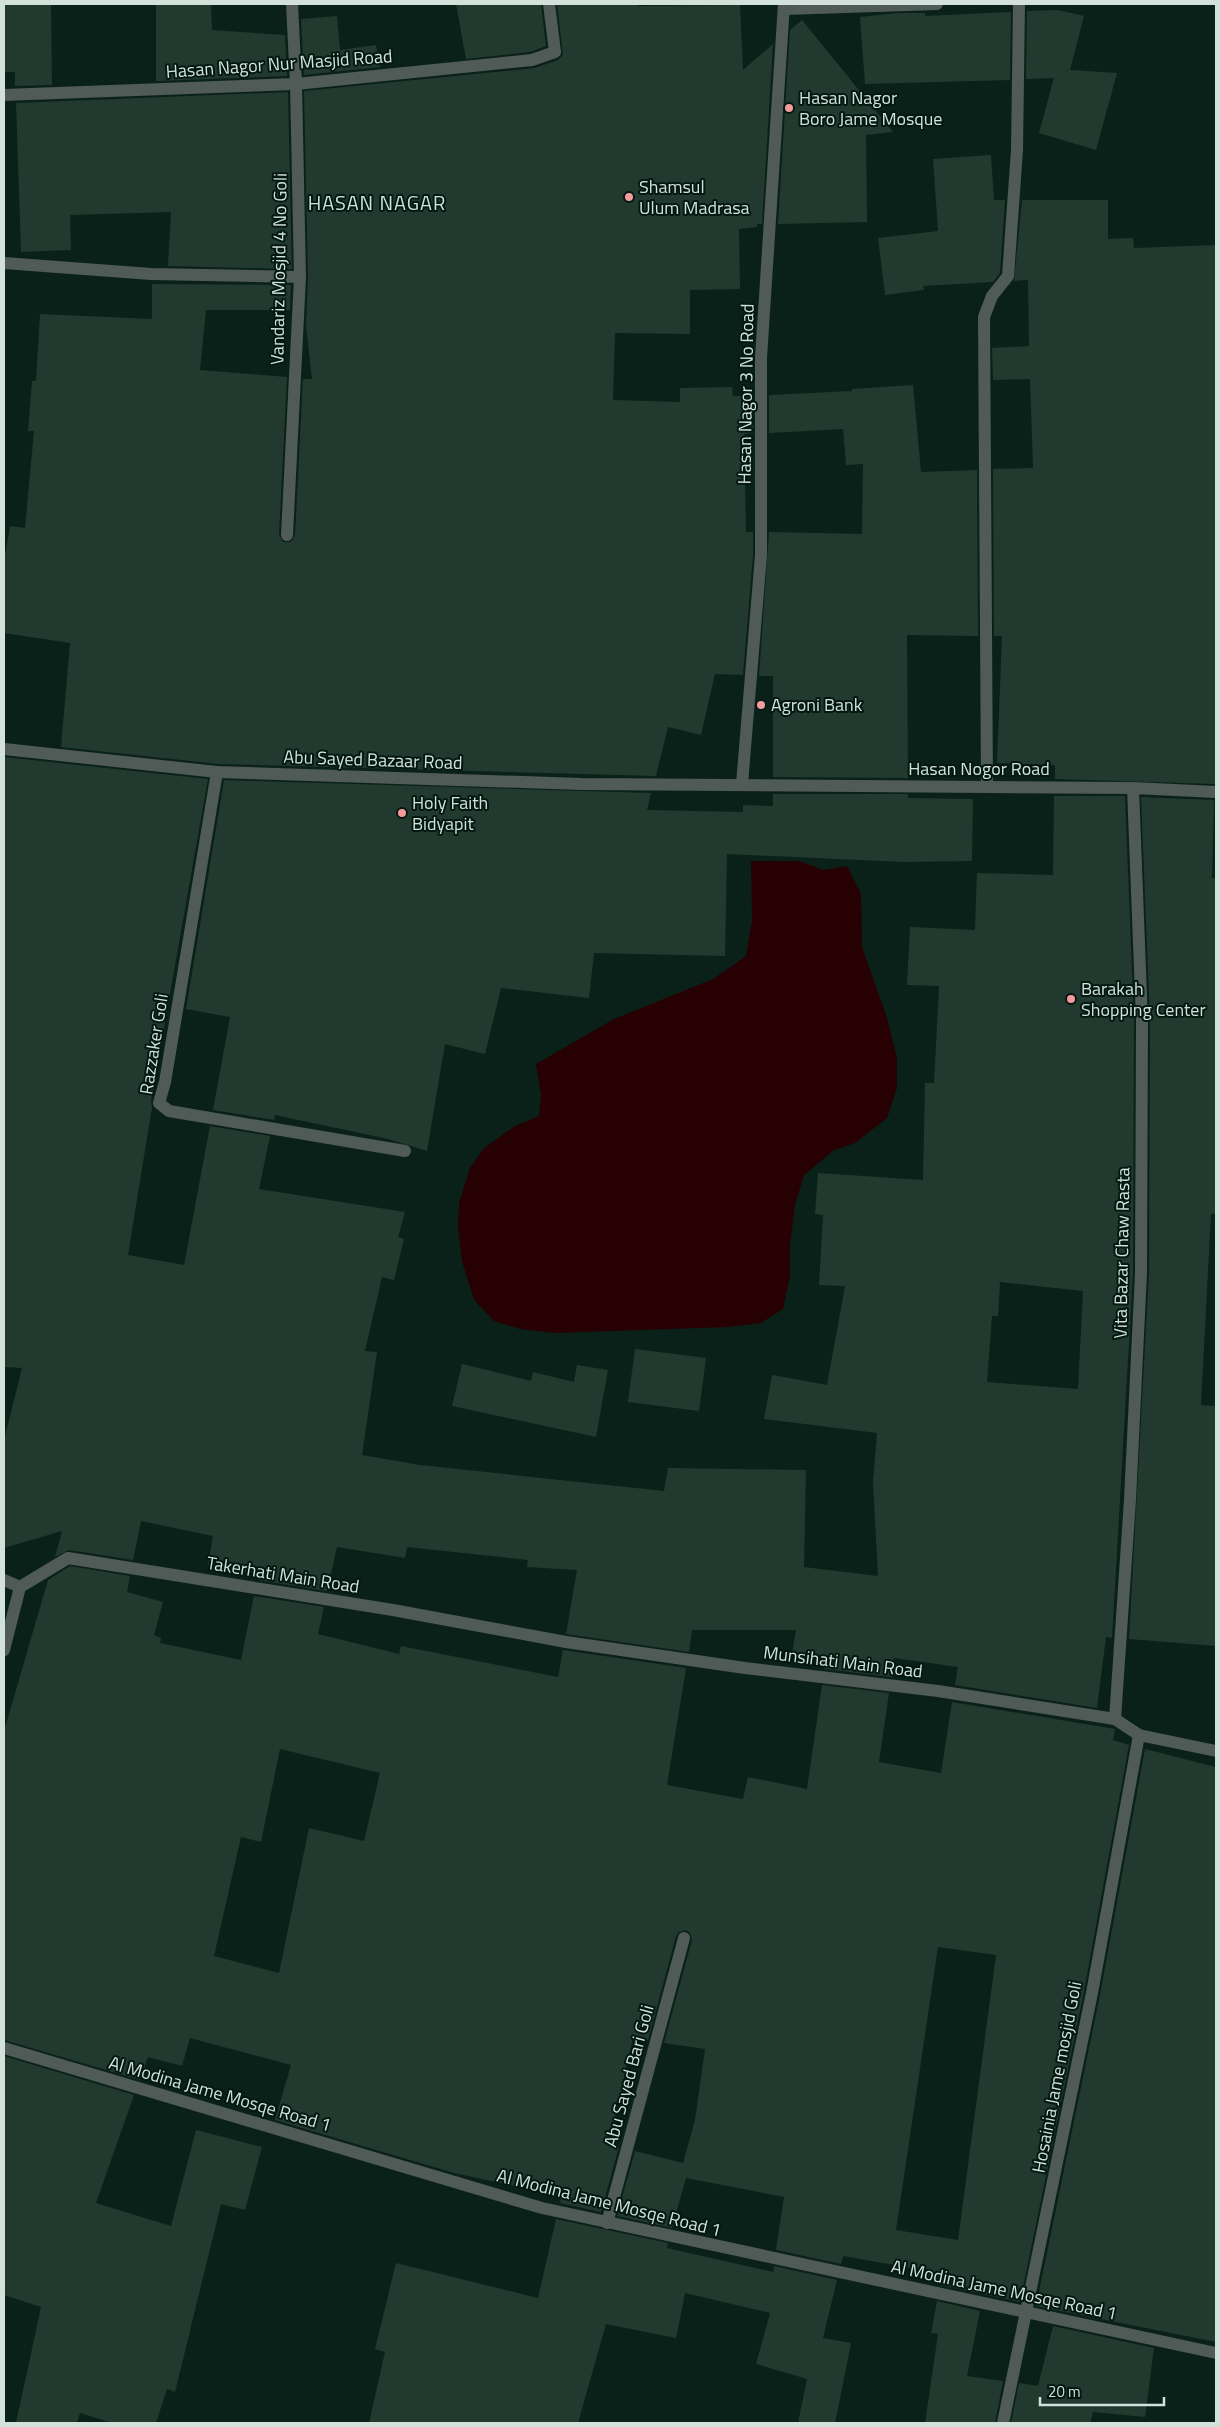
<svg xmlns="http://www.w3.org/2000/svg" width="1220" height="2427" font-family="'Titillium Web',sans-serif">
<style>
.water{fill:#270003}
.building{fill:#223930;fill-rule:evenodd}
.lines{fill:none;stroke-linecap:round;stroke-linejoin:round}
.minor{stroke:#505a56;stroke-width:12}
.poi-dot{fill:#f59b9d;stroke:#021810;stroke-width:2}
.labels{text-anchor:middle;stroke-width:4;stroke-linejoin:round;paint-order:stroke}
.street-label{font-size:18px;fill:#d3e1db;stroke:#021810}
.poi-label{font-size:18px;fill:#d3e1db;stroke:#021810;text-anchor:start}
.quarter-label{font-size:20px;letter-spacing:1px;fill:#c9e5d9;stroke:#021810}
</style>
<rect width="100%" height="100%" fill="#0a2119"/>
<polygon class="water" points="751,861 799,861 823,870 847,866 861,894 862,947 887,1018 897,1058 897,1088 887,1118 855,1143 834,1150 804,1175 795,1205 790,1246 790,1276 783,1309 761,1323 728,1327 554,1333 520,1329 494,1321 474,1300 462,1261 458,1229 459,1203 470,1168 484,1148 515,1126 539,1116 541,1095 536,1064 614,1019 713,979 746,956 752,920"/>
<g class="building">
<polygon points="4,4 51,4 52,85 15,86 15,72 5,72"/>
<polygon points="156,4 211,4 212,30 285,35 287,76 156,81"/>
<polygon points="456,4 541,4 546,46 530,52 466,59"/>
<polygon points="557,4 638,4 638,6 740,5 743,70 773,44 762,224 757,224 757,227 739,229 740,289 690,290 690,334 615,333 613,400 680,402 680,388 732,387 733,396 753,396 753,433 744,434 746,532 753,532 753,555 743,675 715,674 701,735 668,727 656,776 218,764 61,747 70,643 4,633 4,561 10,526 25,528 34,431 28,431 32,381 36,381 40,314 152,319 152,284 291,285 290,310 206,310 200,370 287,377 279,535 283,542 291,542 295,535 303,379 312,379 306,325 308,277 304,91 535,68 558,60 563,55"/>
<polygon points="1058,10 1084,16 1070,70 1117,73 1096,150 1039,133 1054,78 1026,79 1027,11"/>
<polygon points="1011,12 1010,80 865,84 860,17 898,13 925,13 925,16"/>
<polygon points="337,16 340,50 376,45 380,67 304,75 301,19"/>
<polygon points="802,20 893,132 866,135 867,222 778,224 790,30"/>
<polygon points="288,92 292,269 168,266 171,212 70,215 71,250 21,252 16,103"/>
<polygon points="991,155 994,200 1005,200 1000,273 993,282 923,286 924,290 885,295 878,238 938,231 933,159"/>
<polygon points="1022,200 1108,200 1108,239 1133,238 1134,248 1216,245 1215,784 1055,779 1055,765 997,763 1002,636 994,636 993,469 1033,468 1030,379 993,380 992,348 1029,346 1028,280 1014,281"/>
<polygon points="913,385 921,472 977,470 978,636 907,635 908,778 773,777 773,676 759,676 769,532 862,534 863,464 846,465 843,429 769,433 769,395 852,391 852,389"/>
<path d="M 4,757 L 208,779 L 151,1101 L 152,1107 L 128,1255 L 184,1265 L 210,1126 L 270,1136 L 259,1189 L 405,1212 L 398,1237 L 404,1239 L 394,1280 L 382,1277 L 365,1351 L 377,1352 L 362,1455 L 420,1465 L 664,1491 L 668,1468 L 806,1470 L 804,1567 L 878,1576 L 873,1482 L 877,1433 L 764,1419 L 772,1375 L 827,1385 L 845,1286 L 819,1285 L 823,1215 L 815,1214 L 818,1173 L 923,1180 L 925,1083 L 934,1083 L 939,986 L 907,985 L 910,927 L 975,930 L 977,873 L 1053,875 L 1054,796 L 1125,796 L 1134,1021 L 1133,1273 L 1112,1638 L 1106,1637 L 1097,1708 L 955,1685 L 958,1667 L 894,1658 L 892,1677 L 824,1669 L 826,1657 L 792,1653 L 796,1630 L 692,1630 L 689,1652 L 566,1634 L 577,1570 L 527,1567 L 528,1560 L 407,1547 L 405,1558 L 337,1547 L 327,1591 L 258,1580 L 259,1575 L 208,1565 L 213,1536 L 141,1521 L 133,1560 L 69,1550 L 55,1557 L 62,1531 L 4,1548 L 4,1440 L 22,1368 L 4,1367 ZM 1000,1282 L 1083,1291 L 1078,1389 L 987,1382 L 992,1316 L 998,1316 Z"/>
<polygon points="224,780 651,793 647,810 743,812 743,805 773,806 773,794 908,794 908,798 973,799 972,861 903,862 727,854 725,956 594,953 589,998 501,988 485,1054 445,1044 427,1151 388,1139 275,1115 274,1120 213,1110 230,1017 186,1009"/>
<polygon points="1141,797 1214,800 1212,878 1216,878 1216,1214 1211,1214 1201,1405 1216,1406 1216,1646 1129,1639 1149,1273 1150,1021"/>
<polygon points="635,1349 706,1358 699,1411 628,1402"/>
<polygon points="462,1364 531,1381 533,1372 574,1382 577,1365 608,1370 596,1437 452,1406"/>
<path d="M 70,1566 L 130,1576 L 127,1592 L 163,1602 L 154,1635 L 161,1638 L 160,1643 L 241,1660 L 254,1596 L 324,1607 L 318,1634 L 399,1654 L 401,1646 L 558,1677 L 563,1650 L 686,1668 L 667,1785 L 743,1799 L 748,1777 L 807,1789 L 822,1685 L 889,1693 L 879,1762 L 941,1773 L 952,1702 L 1115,1729 L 1113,1740 L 1129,1745 L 1084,1991 L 1020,2302 L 940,2285 L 941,2281 L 910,2277 L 912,2268 L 843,2256 L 841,2264 L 776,2250 L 784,2197 L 686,2178 L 672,2228 L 617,2216 L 635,2151 L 683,2163 L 695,2120 L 705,2049 L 664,2043 L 692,1940 L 690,1933 L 686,1930 L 679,1932 L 676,1936 L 648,2040 L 633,2037 L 609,2144 L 619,2147 L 601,2212 L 560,2203 L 561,2196 L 454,2173 L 275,2120 L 291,2065 L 190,2038 L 182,2066 L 148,2057 L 140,2080 L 4,2040 L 4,1731 L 48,1580 ZM 280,1749 L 380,1773 L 364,1841 L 309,1828 L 279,1973 L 214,1956 L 241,1837 L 261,1842 ZM 938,1947 L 996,1955 L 958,2240 L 896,2230 Z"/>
<polygon points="1145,1749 1216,1767 1216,2342 1036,2306 1100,1995"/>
<polygon points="4,2056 134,2095 96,2203 171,2226 196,2130 262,2147 245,2210 221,2204 175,2392 167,2389 156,2423 112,2423 80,2413 77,2423 16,2423 41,2307 4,2295"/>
<polygon points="556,2219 668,2243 667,2248 773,2272 774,2266 837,2280 823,2338 851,2343 835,2423 798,2423 807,2379 756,2364 770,2313 685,2293 676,2338 606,2324 578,2423 369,2423 385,2352 375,2349 396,2263 538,2298"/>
<polygon points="937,2301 980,2311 967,2376 1003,2381 995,2423 925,2423 938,2334 931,2333"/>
<polygon points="1053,2326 1154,2348 1145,2417 1093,2412 1090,2423 1011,2423 1019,2383 1038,2386"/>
</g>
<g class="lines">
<g class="minor">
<polyline points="784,9 937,4"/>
<polyline points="4,95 296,84 532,60 555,52 549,4"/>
<polyline points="4,263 151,274 300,277"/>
<polyline points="287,535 300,277 296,84 292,4"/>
<polyline points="4,749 217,772 582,784 1133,788 1216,792"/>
<polyline points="217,772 165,1082 159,1103 169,1111 405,1151"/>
<polyline points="742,784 761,555 761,358 784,4"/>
<polyline points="987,787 984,317 992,296 1008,276 1017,150 1019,4"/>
<polyline points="4,1580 20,1587 68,1558 393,1610 566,1642 745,1668 938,1691 1115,1719 1139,1735 1216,1751"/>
<polyline points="4,1650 20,1587"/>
<polyline points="1115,1719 1130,1500 1141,1273 1142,1021 1133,788"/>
<polyline points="4,2048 542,2208 1216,2353"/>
<polyline points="607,2223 684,1938"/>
<polyline points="1003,2423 1092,1993 1139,1735"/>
</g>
</g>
<g class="poi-dot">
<circle cx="789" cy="108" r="5"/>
<circle cx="629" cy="197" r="5"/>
<circle cx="761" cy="705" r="5"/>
<circle cx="402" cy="813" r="5"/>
<circle cx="1071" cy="999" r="5"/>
</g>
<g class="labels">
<g class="street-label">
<text transform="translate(279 64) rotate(-4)" y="6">Hasan Nagor Nur Masjid Road</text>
<text transform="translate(279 269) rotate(-89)" y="6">Vandariz Mosjid 4 No Goli</text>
<text transform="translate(746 394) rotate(-89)" y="6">Hasan Nagor 3 No Road</text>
<text transform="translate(373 760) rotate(2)" y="6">Abu Sayed Bazaar Road</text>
<text x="979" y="775">Hasan Nogor Road</text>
<text transform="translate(154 1044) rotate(-81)" y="6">Razzaker Goli</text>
<text transform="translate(1122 1253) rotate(-89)" y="6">Vita Bazar Chaw Rasta</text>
<text transform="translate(283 1575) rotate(9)" y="6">Takerhati Main Road</text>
<text transform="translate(843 1662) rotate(7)" y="6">Munsihati Main Road</text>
<text transform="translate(629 2076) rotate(-75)" y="6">Abu Sayed Bari Goli</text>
<text transform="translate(1057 2077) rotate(-79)" y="6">Hosainia Jame mosjid Goli</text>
<text transform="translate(220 2094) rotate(16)" y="6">Al Modina Jame Mosqe Road 1</text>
<text transform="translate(609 2203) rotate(14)" y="6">Al Modina Jame Mosqe Road 1</text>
<text transform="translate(1004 2290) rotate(12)" y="6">Al Modina Jame Mosqe Road 1</text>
</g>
<g class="poi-label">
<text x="799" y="104">Hasan Nagor<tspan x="799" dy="21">Boro Jame Mosque</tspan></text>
<text x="639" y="193">Shamsul<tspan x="639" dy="21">Ulum Madrasa</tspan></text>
<text x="771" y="711">Agroni Bank</text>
<text x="412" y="809">Holy Faith<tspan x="412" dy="21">Bidyapit</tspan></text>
<text x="1081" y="995">Barakah<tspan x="1081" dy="21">Shopping Center</tspan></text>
</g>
<g class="quarter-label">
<text x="377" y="210">HASAN NAGAR</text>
</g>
</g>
<rect width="1220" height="2427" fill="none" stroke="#d3e1db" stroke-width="10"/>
<path d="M1040 2397v8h124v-8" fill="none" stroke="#d3e1db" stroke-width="2.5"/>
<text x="1048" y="2397" font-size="15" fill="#d3e1db" stroke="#021810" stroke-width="4" paint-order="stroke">20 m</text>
</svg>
